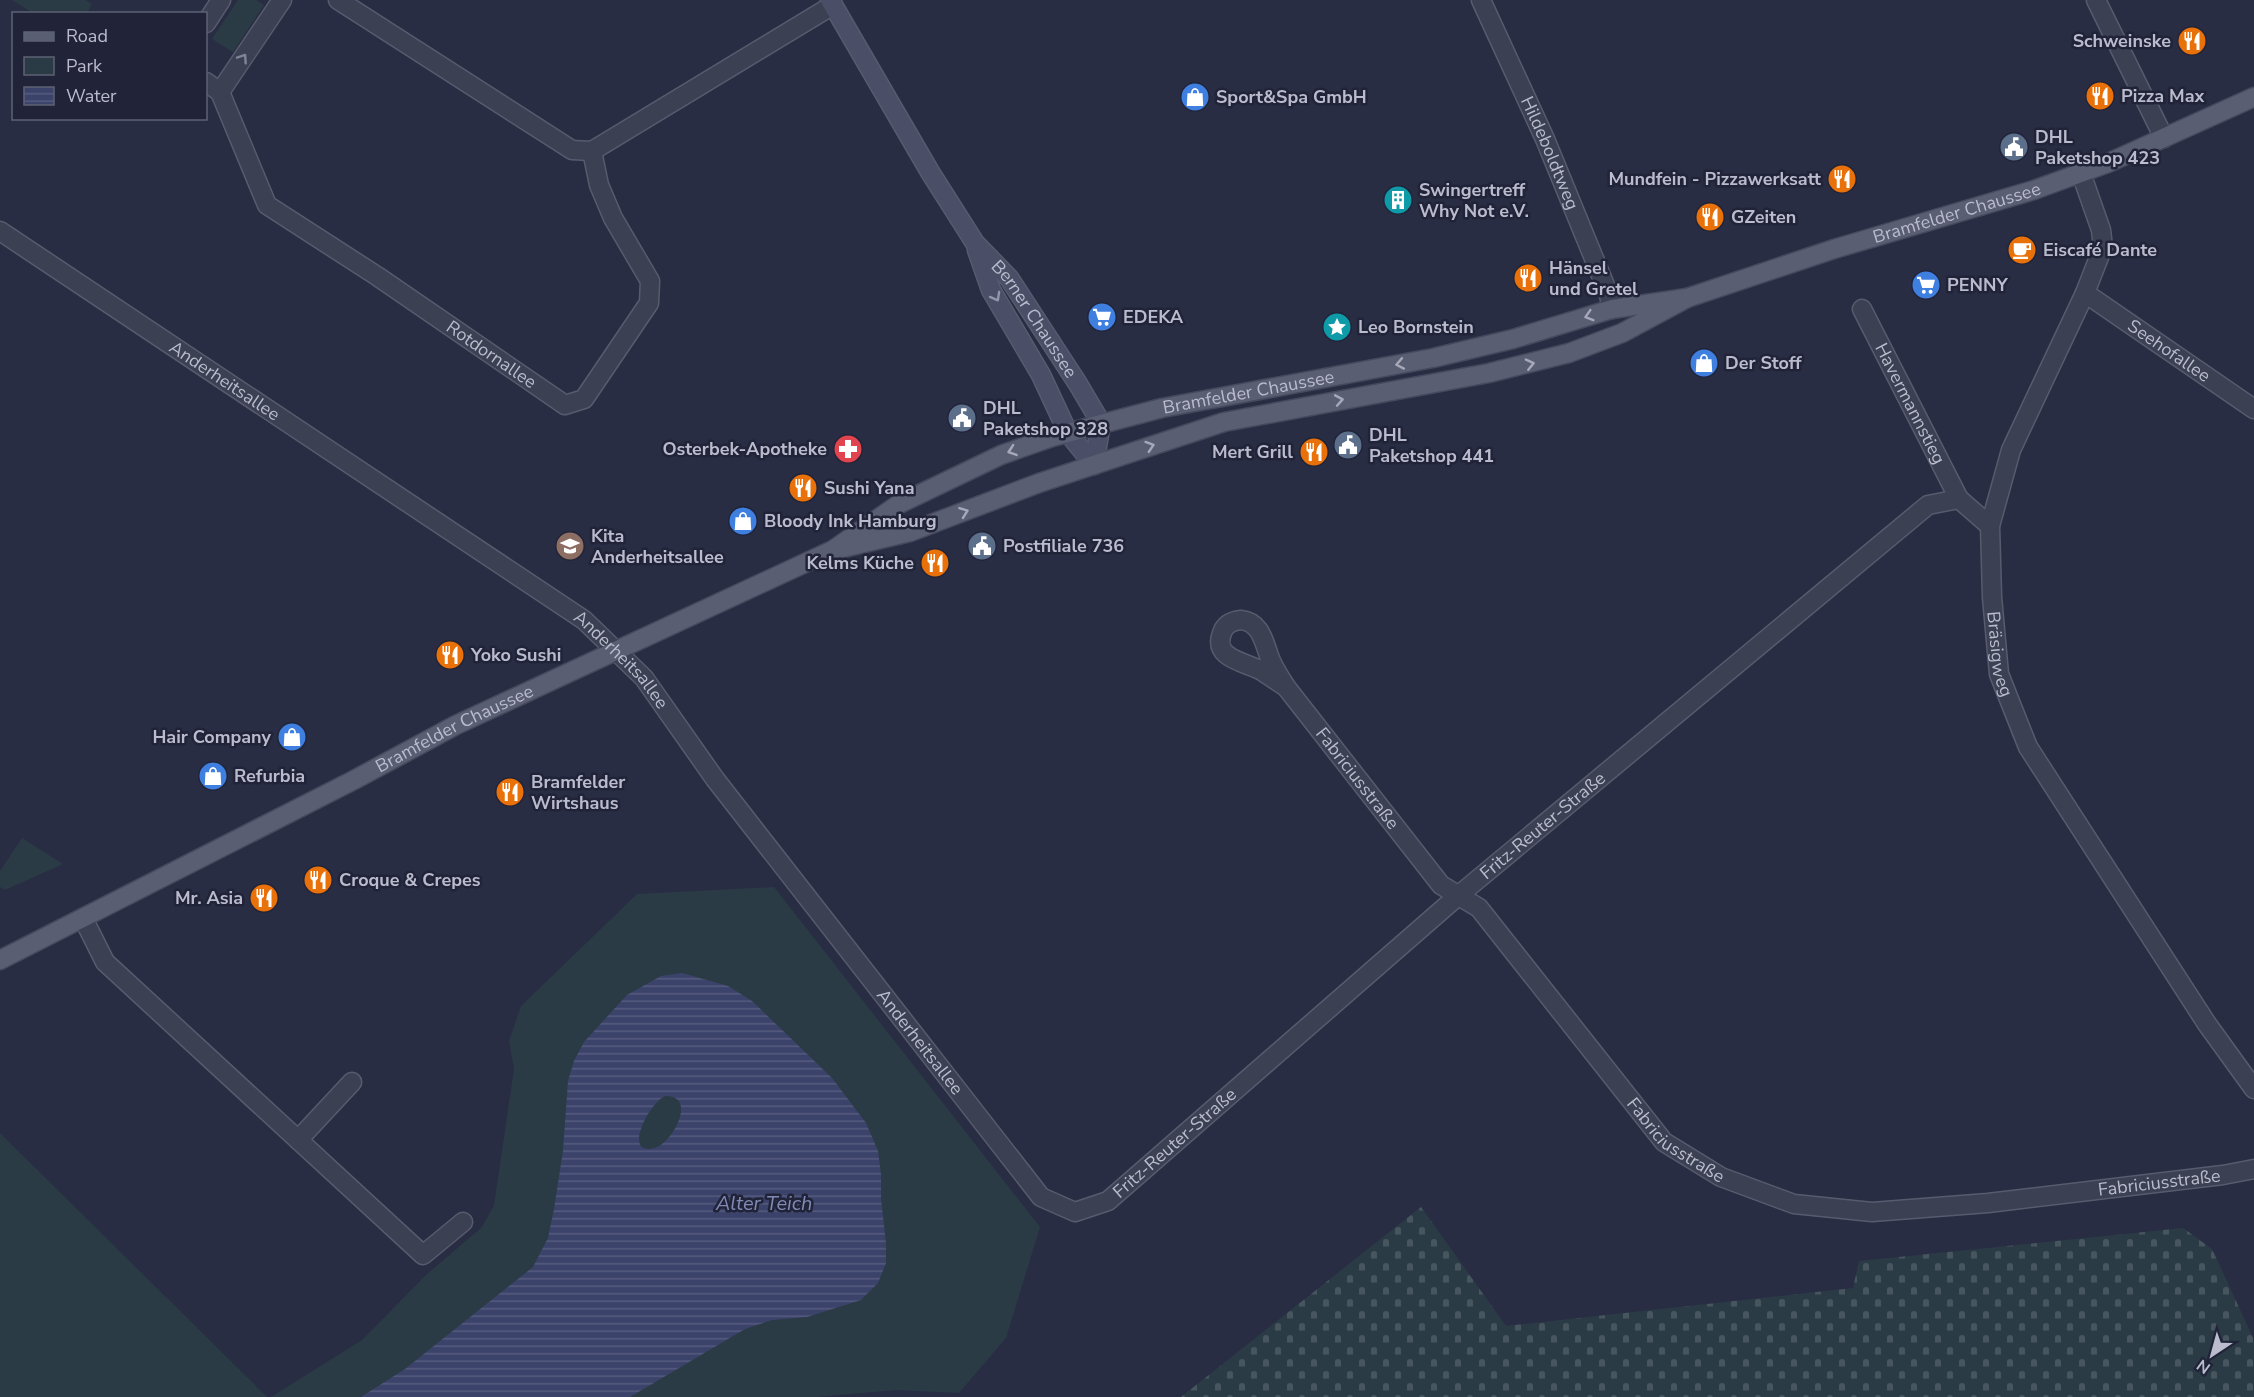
<svg xmlns="http://www.w3.org/2000/svg" width="2254" height="1397" font-family="'Nunito Sans',sans-serif">
<style>
.cemetery{fill:url(#cemetery-stones)}
.park{fill:#2a3b45}
.water{fill:url(#water-rules);fill-rule:evenodd}
.lines{fill:none;stroke-linecap:round;stroke-linejoin:round}
.street-casing{stroke:#585b6e;stroke-width:21}
.secondary-casing{stroke:#585b6e;stroke-width:21}
.primary-casing{stroke:#46495d;stroke-width:21}
.street{stroke:#3c4053;stroke-width:18}
.secondary{stroke:#4a4e66;stroke-width:18}
.primary{stroke:#5a5e73;stroke-width:18}
.oneway{stroke:#818496}
.oneway2{stroke:#9396a9}
.oneway3{stroke:#a7a9bb}
.labels{text-anchor:middle;stroke-width:5;stroke-linejoin:round;paint-order:stroke}
.poi-label{font-size:18px;font-weight:bold;fill:#babccd;stroke:#212439;text-anchor:start}
.street-label{font-size:18px;fill:#babccd;stroke:#212439}
.water-label{font-size:20px;font-style:italic;fill:#818ab3;stroke:#212439}
</style>
<defs>
<pattern id="cemetery-stones" width="16" height="16" patternUnits="userSpaceOnUse" patternTransform="scale(1.5)"><rect width="16" height="16" fill="#2a3b45"/><path d="M2 7V4a2 2 0 0 1 4 0v3zM10 15v-3a2 2 0 0 1 4 0v3z" fill="#47555f"/></pattern>
<pattern id="water-rules" width="6" height="5" patternUnits="userSpaceOnUse" patternTransform="scale(1.5)"><rect width="6" height="5" fill="#3c436b"/><path d="M0 2.5h6" fill="none" stroke="#565c7f"/></pattern>
</defs>
<rect width="100%" height="100%" fill="#282d44"/>
<polygon class="cemetery" points="1421,1207 1506,1326 1853,1288 1859,1261 2183,1228 2212,1249 2254,1340 2254,1397 1181,1397"/>
<g class="park">
<polygon points="12,0 85,0 92,4 87,13 33,13"/>
<polygon points="238,0 256,0 264,5 233,52 212,39"/>
<polygon points="22,838 63,864 5,890 0,887 0,871"/>
<polygon points="774,887 1040,1227 1006,1338 959,1393 896,1390 816,1397 271,1397 362,1340 426,1275 482,1227 494,1205 514,1069 509,1041 521,1006 637,894"/>
<polygon points="0,1133 267,1397 0,1397"/>
</g>
<path class="water" d="M 682,973 L 728,986 L 752,1001 L 832,1078 L 866,1123 L 878,1151 L 881,1175 L 881,1199 L 886,1243 L 886,1263 L 878,1283 L 861,1300 L 807,1317 L 772,1320 L 745,1329 L 630,1397 L 361,1397 L 405,1369 L 533,1267 L 548,1238 L 554,1209 L 563,1151 L 568,1081 L 574,1061 L 584,1042 L 627,995 L 661,976 ZM 665,1096 C 698,1095 673,1143 655,1148 C 622,1157 648,1104 665,1096 Z"/>
<g class="lines">
<g class="street-casing">
<g id="street">
<polyline points="338,0 572,150 592,151 833,5"/>
<path id="s1" d="M 1481,0 L 1545,139 L 1609,295 L 1612,309"/>
<polyline points="2096,0 2164,138"/>
<polyline points="206,23 221,0"/>
<polyline points="206,82 220,92 282,0"/>
<path id="s2" d="M 220,92 L 267,205 L 377,276 L 565,405 L 584,399 L 649,303 L 650,281 L 613,218 L 599,185 L 592,151"/>
<path id="s3" d="M 2081,173 L 2101,230 L 2103,247 L 2085,293 L 2011,450 L 1990,526 L 1992,597 L 1999,674 L 2028,747 L 2207,1024 L 2254,1089"/>
<path id="s4" d="M 0,231 L 584,620 L 644,678 L 715,779 L 1041,1197 L 1075,1212 L 1108,1201 L 1459,895 L 1928,505 L 1959,499 L 1990,526"/>
<path id="s5" d="M 2085,293 L 2254,409"/>
<path id="s6" d="M 1862,309 L 1959,499"/>
<path d="M 1241,620 C 1262,622 1264,644 1271,661 C 1275,670 1281,679 1286,687 C 1278,682 1270,676 1262,671 C 1246,662 1212,659 1222,633 C 1225,624 1232,621 1241,620 Z"/>
<path id="s7" d="M 1286,687 L 1441,885 L 1479,908 L 1664,1142 L 1721,1177 L 1794,1204 L 1872,1212 L 1988,1203 L 2223,1175 L 2254,1169"/>
<polyline points="83,918 105,962 423,1255 463,1222"/>
<polyline points="298,1140 352,1082"/>
</g>
</g>
<g class="secondary-casing">
<g id="secondary">
<path id="s8" d="M 830,0 L 930,172 L 975,243 L 1009,278 L 1078,384 L 1101,423 L 1094,465"/>
<polyline points="977,250 991,290 1041,375 1068,433 1094,465"/>
</g>
</g>
<g class="primary-casing">
<g id="primary">
<path id="s9" d="M 843,548 L 910,532 L 1039,483 L 1224,422 L 1489,373 L 1569,353 L 1622,333 L 1687,298 L 1834,249 L 2034,190 L 2108,163 L 2254,97"/>
<path id="s10" d="M 0,960 L 354,780 L 456,725 L 833,550 L 899,504 L 1001,455 L 1052,437 L 1162,408 L 1433,358 L 1513,339 L 1612,309 L 1687,298"/>
</g>
</g>
<use href="#street" class="street"/>
<use href="#secondary" class="secondary"/>
<use href="#primary" class="primary"/>
</g>
<defs><path id="oneway-chevron" d="M-2-3.5L2.5 0L-2 3.5" fill="none" stroke-width="1.6" stroke-linecap="round" stroke-linejoin="round" transform="scale(1.5)"/></defs>
<use class="oneway" href="#oneway-chevron" transform="translate(243 58) rotate(-56)"/>
<use class="oneway2" href="#oneway-chevron" transform="translate(996 297) rotate(61)"/>
<g class="oneway3">
<use href="#oneway-chevron" transform="translate(1589 316) rotate(163)"/>
<use href="#oneway-chevron" transform="translate(1400 364) rotate(169)"/>
<use href="#oneway-chevron" transform="translate(1530 364) rotate(-13)"/>
<use href="#oneway-chevron" transform="translate(1339 400) rotate(-10)"/>
<use href="#oneway-chevron" transform="translate(1150 446) rotate(-18)"/>
<use href="#oneway-chevron" transform="translate(1012 451) rotate(161)"/>
<use href="#oneway-chevron" transform="translate(964 512) rotate(-20)"/>
</g>
<defs>
<g id="restaurant-disc" transform="scale(1.5)"><circle r="9.5" fill="#e8710a" stroke="#212439"/><path d="M-5-6h1v4h1v-4h1v4h1v-4h1v5L-1.5 .5V6h-2V.5L-5-1ZM5-6V6H3V1.5H1.5Q1.5-4 5-6Z" fill="#fff"/></g>
<g id="shop-disc" transform="scale(1.5)"><circle r="9.5" fill="#3f7fe0" stroke="#212439"/><path d="M-5-2.5h2.3a2.7 3.5 0 0 1 5.4 0H5L5.5 6h-11ZM-1.5-2.5h3a1.5 2.3 0 0 0-3 0Z" fill="#fff"/></g>
<g id="civic-disc" transform="scale(1.5)"><circle r="9.5" fill="#5c6f8a" stroke="#212439"/><path d="M-.6-6.5H3V-4.5H.6V-3L4-1V1h2V6H-6V1h2V-1L-.6-3ZM-1.2 2.5V6h2.4V2.5Z" fill="#fff"/></g>
<g id="building-disc" transform="scale(1.5)"><circle r="9.5" fill="#0f9aa8" stroke="#212439"/><path d="M-4-6H4V6H1V3H-1V6H-4ZM-2.5-4.3h1.7v1.8h-1.7ZM.8-4.3h1.7v1.8H.8ZM-2.5-1h1.7V.8h-1.7ZM.8-1h1.7V.8H.8Z" fill="#fff"/></g>
<g id="cafe-disc" transform="scale(1.5)"><circle r="9.5" fill="#e8710a" stroke="#212439"/><path d="M-5.5-4.5H6V0H3Q3 3.5 0 3.5H-2.5Q-5.5 3.5-5.5 0ZM3-3.2v2h1.7v-2ZM-6 4.5H4V6H-6Z" fill="#fff"/></g>
<g id="supermarket-disc" transform="scale(1.5)"><circle r="9.5" fill="#3f7fe0" stroke="#212439"/><path d="M-6-5.5h2.5l.6 2H6L4.5 2H-2.5L-4.4-4H-6ZM-1.5 3.2a1.3 1.3 0 1 0 .1 0ZM3 3.2a1.3 1.3 0 1 0 .1 0Z" fill="#fff"/></g>
<g id="sight-disc" transform="scale(1.5)"><circle r="9.5" fill="#0f9aa8" stroke="#212439"/><path d="M0-6L1.8-2.2L6-1.7L2.9 1.2L3.7 5.4L0 3.3L-3.7 5.4L-2.9 1.2L-6-1.7L-1.8-2.2Z" fill="#fff"/></g>
<g id="pharmacy-disc" transform="scale(1.5)"><circle r="9.5" fill="#e0444e" stroke="#212439"/><path d="M-2-6h4v4h4v4h-4v4h-4v-4h-4v-4h4Z" fill="#fff"/></g>
<g id="school-disc" transform="scale(1.5)"><circle r="9.5" fill="#8d6e63" stroke="#212439"/><path d="M0-5L7-2L0 1L-7-2ZM-4 1L0 2.5L4 1V4Q0 6-4 4Z" fill="#fff"/></g>
</defs>
<g fill-rule="evenodd">
<use href="#restaurant-disc" x="2192" y="41"/>
<use href="#restaurant-disc" x="2100" y="96"/>
<use href="#shop-disc" x="1195" y="97"/>
<use href="#civic-disc" x="2014" y="147"/>
<use href="#restaurant-disc" x="1842" y="179"/>
<use href="#building-disc" x="1398" y="200"/>
<use href="#restaurant-disc" x="1710" y="217"/>
<use href="#cafe-disc" x="2022" y="250"/>
<use href="#restaurant-disc" x="1528" y="278"/>
<use href="#supermarket-disc" x="1926" y="285"/>
<use href="#supermarket-disc" x="1102" y="317"/>
<use href="#sight-disc" x="1337" y="327"/>
<use href="#shop-disc" x="1704" y="363"/>
<use href="#civic-disc" x="962" y="418"/>
<use href="#civic-disc" x="1348" y="445"/>
<use href="#pharmacy-disc" x="848" y="449"/>
<use href="#restaurant-disc" x="1314" y="452"/>
<use href="#restaurant-disc" x="803" y="488"/>
<use href="#shop-disc" x="743" y="521"/>
<use href="#school-disc" x="570" y="546"/>
<use href="#civic-disc" x="982" y="546"/>
<use href="#restaurant-disc" x="935" y="563"/>
<use href="#restaurant-disc" x="450" y="655"/>
<use href="#shop-disc" x="292" y="737"/>
<use href="#shop-disc" x="213" y="776"/>
<use href="#restaurant-disc" x="510" y="792"/>
<use href="#restaurant-disc" x="318" y="880"/>
<use href="#restaurant-disc" x="264" y="898"/>
</g>
<g class="labels">
<g class="poi-label">
<text x="2171" y="47" text-anchor="end">Schweinske</text>
<text x="2121" y="102">Pizza Max</text>
<text x="1216" y="103">Sport&amp;Spa GmbH</text>
<text x="2035" y="143">DHL<tspan x="2035" dy="21">Paketshop 423</tspan></text>
<text x="1821" y="185" text-anchor="end">Mundfein - Pizzawerksatt</text>
<text x="1419" y="196">Swingertreff<tspan x="1419" dy="21">Why Not e.V.</tspan></text>
<text x="1731" y="223">GZeiten</text>
<text x="2043" y="256">Eiscafé Dante</text>
<text x="1549" y="274">Hänsel<tspan x="1549" dy="21">und Gretel</tspan></text>
<text x="1947" y="291">PENNY</text>
<text x="1123" y="323">EDEKA</text>
<text x="1358" y="333">Leo Bornstein</text>
<text x="1725" y="369">Der Stoff</text>
<text x="983" y="414">DHL<tspan x="983" dy="21">Paketshop 328</tspan></text>
<text x="1369" y="441">DHL<tspan x="1369" dy="21">Paketshop 441</tspan></text>
<text x="827" y="455" text-anchor="end">Osterbek-Apotheke</text>
<text x="1293" y="458" text-anchor="end">Mert Grill</text>
<text x="824" y="494">Sushi Yana</text>
<text x="764" y="527">Bloody Ink Hamburg</text>
<text x="591" y="542">Kita<tspan x="591" dy="21">Anderheitsallee</tspan></text>
<text x="1003" y="552">Postfiliale 736</text>
<text x="914" y="569" text-anchor="end">Kelms Küche</text>
<text x="471" y="661">Yoko Sushi</text>
<text x="271" y="743" text-anchor="end">Hair Company</text>
<text x="234" y="782">Refurbia</text>
<text x="531" y="788">Bramfelder<tspan x="531" dy="21">Wirtshaus</tspan></text>
<text x="339" y="886">Croque &amp; Crepes</text>
<text x="243" y="904" text-anchor="end">Mr. Asia</text>
</g>
<g class="street-label">
<text dy="6" stroke="none"><textPath href="#s1" startOffset="168">Hildeboldtweg</textPath></text>
<text dy="6" stroke="none"><textPath href="#s9" startOffset="1167">Bramfelder Chaussee</textPath></text>
<text dy="6" stroke="none"><textPath href="#s8" startOffset="380">Berner Chaussee</textPath></text>
<text dy="6" stroke="none"><textPath href="#s5" startOffset="102">Seehofallee</textPath></text>
<text dy="6" stroke="none"><textPath href="#s2" startOffset="392">Rotdornallee</textPath></text>
<text dy="6" stroke="none"><textPath href="#s4" startOffset="270">Anderheitsallee</textPath></text>
<text dy="6" stroke="none"><textPath href="#s10" startOffset="1378">Bramfelder Chaussee</textPath></text>
<text dy="6" stroke="none"><textPath href="#s6" startOffset="106">Havermannstieg</textPath></text>
<text dy="6" stroke="none"><textPath href="#s3" startOffset="508">Bräsigweg</textPath></text>
<text dy="6" stroke="none"><textPath href="#s4" startOffset="756">Anderheitsallee</textPath></text>
<text dy="6" stroke="none"><textPath href="#s10" startOffset="510">Bramfelder Chaussee</textPath></text>
<text dy="6" stroke="none"><textPath href="#s7" startOffset="116">Fabriciusstraße</textPath></text>
<text dy="6" stroke="none"><textPath href="#s4" startOffset="2085">Fritz-Reuter-Straße</textPath></text>
<text dy="6" stroke="none"><textPath href="#s4" startOffset="1242">Anderheitsallee</textPath></text>
<text dy="6" stroke="none"><textPath href="#s7" startOffset="602">Fabriciusstraße</textPath></text>
<text dy="6" stroke="none"><textPath href="#s4" startOffset="1599">Fritz-Reuter-Straße</textPath></text>
<text dy="6" stroke="none"><textPath href="#s7" startOffset="1106">Fabriciusstraße</textPath></text>
</g>
<g class="water-label">
<text x="764" y="1210">Alter Teich</text>
</g>
</g>
<rect x="12" y="12" width="195" height="108" fill="#212439" stroke="#5e6174" stroke-width="1.5"/>
<rect x="24" y="32" width="30" height="9" fill="#5a5e73" stroke="#5e6174" stroke-width="1.5"/>
<text x="66" y="42" font-size="18" fill="#babccd">Road</text>
<rect x="24" y="57" width="30" height="18" fill="#2a3b45" stroke="#5e6174" stroke-width="1.5"/>
<text x="66" y="72" font-size="18" fill="#babccd">Park</text>
<rect x="24" y="87" width="30" height="18" fill="url(#water-rules)" stroke="#5e6174" stroke-width="1.5"/>
<text x="66" y="102" font-size="18" fill="#babccd">Water</text>
<g transform="translate(2212 1355) rotate(216)" stroke="#212439" stroke-width="4.5" paint-order="stroke">
<path d="M0-4.5L10 22L0 15L-10 22Z" fill="#babccd"/>
<text y="-9" font-size="16" font-weight="bold" text-anchor="middle" fill="#babccd">N</text>
</g>
</svg>
